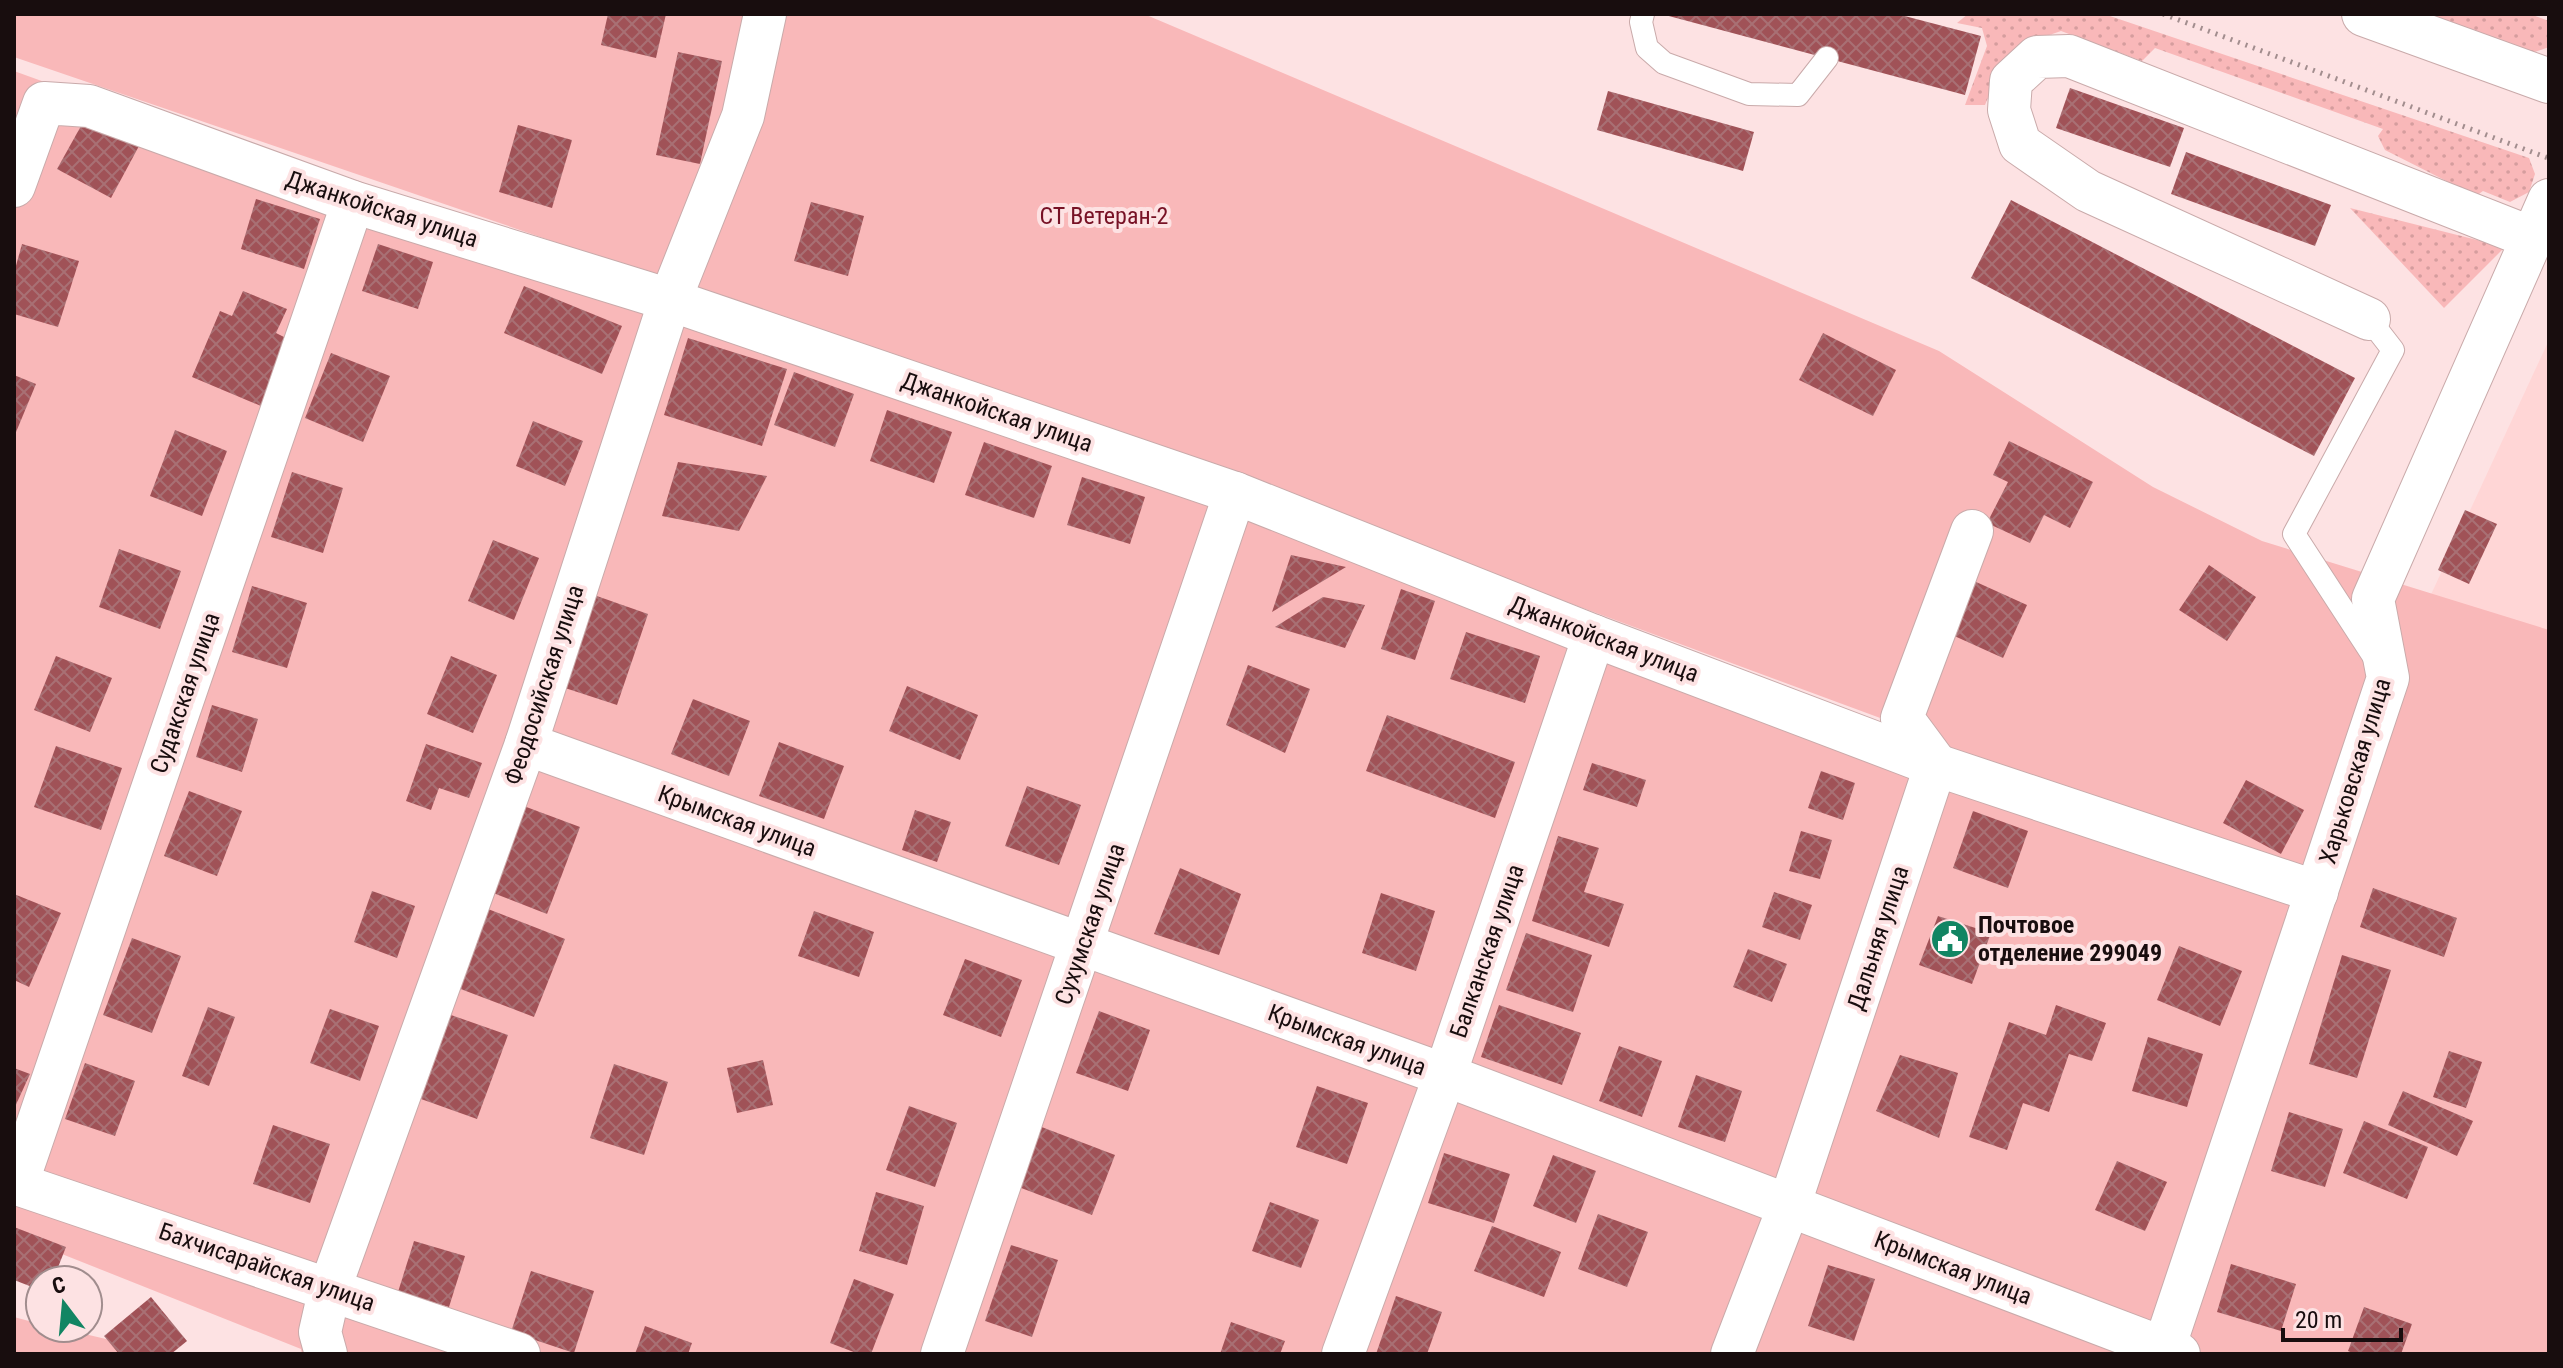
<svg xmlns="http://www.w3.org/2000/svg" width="2563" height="1368" font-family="'Roboto Condensed',sans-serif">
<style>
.built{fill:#ffd6d6}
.grass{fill:url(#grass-dots)}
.garden{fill:#f9b8b9}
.building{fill:url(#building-cross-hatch)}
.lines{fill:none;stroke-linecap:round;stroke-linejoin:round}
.lane-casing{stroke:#c9aaaa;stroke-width:24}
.street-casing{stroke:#c9aaaa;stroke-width:44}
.primary-casing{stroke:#c9aaaa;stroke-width:46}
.path{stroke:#a28d8e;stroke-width:5;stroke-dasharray:2 6;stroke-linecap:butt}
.lane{stroke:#fff;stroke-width:22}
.street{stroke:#fff;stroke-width:42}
.primary{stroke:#fff;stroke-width:44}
.labels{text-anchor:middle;stroke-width:8;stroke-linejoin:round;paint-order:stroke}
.street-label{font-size:24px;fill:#180d0e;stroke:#fde2e3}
.park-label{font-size:24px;fill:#771125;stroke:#fde2e3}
.poi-label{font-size:24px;font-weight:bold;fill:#180d0e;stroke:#fde2e3;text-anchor:start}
</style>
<defs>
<pattern id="grass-dots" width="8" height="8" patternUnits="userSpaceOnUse" patternTransform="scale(2)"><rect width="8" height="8" fill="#f9b8b9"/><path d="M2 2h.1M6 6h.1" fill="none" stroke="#d59d9e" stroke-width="1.8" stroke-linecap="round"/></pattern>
<pattern id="building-cross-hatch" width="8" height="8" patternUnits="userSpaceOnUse" patternTransform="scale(2)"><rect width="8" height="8" fill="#a05257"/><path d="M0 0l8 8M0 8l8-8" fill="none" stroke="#a87074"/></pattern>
</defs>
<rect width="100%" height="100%" fill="#fde2e3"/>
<polygon class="built" points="2549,340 2549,639 2428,601"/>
<g class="grass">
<polygon points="1968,14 2104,14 2529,158 2535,174 2529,192 2510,202 2483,191 2476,196 2385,150 2378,136 2383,129 2155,48 2142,61 2061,31 2018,46 2000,68 1985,105 1965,105 1987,46 1982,28 1957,23"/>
<polygon points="2423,14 2530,14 2549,21 2549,47 2532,53"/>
<polygon points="2350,208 2505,247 2444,308"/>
</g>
<g class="garden">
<polygon points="14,14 1144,14 1939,351 2153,487 2262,541 2549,630 2549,1354 302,1354 301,1349 14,1235 14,71 1935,763 1910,729 1061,415 14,57"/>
<polygon points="14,1317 40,1324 40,1328 59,1328 170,1354 14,1354"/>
</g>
<g class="building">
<polygon points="608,14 666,14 656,58 601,45"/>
<polygon points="1897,14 1981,36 1965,95 1665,15"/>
<polygon points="678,52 722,61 700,164 656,155"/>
<polygon points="2070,88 2184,128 2170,167 2056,128"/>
<polygon points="1608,91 1754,132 1743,171 1597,130"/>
<polygon points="86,117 139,146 111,198 57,169"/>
<polygon points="518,125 572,140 552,208 499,192"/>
<polygon points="2186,152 2331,205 2315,246 2171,194"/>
<polygon points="256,199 320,219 304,269 241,249"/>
<polygon points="2011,200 2355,378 2314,456 1971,278"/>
<polygon points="811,202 864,216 848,276 794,261"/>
<polygon points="22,244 79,261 58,327 14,314 14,273"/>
<polygon points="378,244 433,262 418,309 362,291"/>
<polygon points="524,286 622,326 602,374 504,333"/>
<polygon points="243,291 287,309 276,333 288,339 261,406 192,377 220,311 232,316"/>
<polygon points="1823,333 1896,370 1873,416 1799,380"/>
<polygon points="688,338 787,369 762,446 664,415"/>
<polygon points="331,353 390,376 363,442 305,418"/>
<polygon points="794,372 854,394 835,447 774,425"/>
<polygon points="14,375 36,384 14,437"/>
<polygon points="887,410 952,432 934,483 870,461"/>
<polygon points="533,421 583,441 565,486 516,466"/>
<polygon points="175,430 227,451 202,516 150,496"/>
<polygon points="2009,441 2093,482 2070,528 2044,515 2030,543 1987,523 2008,482 1993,475"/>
<polygon points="984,442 1052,466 1034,518 965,495"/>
<polygon points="678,462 767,476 739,531 662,516"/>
<polygon points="292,472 343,488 323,553 271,537"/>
<polygon points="1082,477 1145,497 1130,544 1067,525"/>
<polygon points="2465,510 2497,524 2469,584 2438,570"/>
<polygon points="493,540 539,558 514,620 468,601"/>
<polygon points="119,549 181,571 160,629 99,607"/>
<polygon points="1291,555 1346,567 1272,612"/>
<polygon points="2209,565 2256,597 2227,641 2179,610"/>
<polygon points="1974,581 2027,605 2003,658 1950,634"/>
<polygon points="252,586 307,603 287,668 232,652"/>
<polygon points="1401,589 1435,601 1415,660 1381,649"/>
<polygon points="594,595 648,614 617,705 562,687"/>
<polygon points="1323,597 1365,605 1345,648 1275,627"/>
<polygon points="1466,632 1540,656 1525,703 1450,679"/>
<polygon points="56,656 112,678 90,732 34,710"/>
<polygon points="451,656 497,675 473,733 427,714"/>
<polygon points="1248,665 1310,689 1285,753 1226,725"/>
<polygon points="907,686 978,715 960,760 889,731"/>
<polygon points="693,699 750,721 729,776 671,754"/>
<polygon points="212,705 258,719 242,772 196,757"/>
<polygon points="1387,715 1515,762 1495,818 1366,771"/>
<polygon points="779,742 844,766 824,819 759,796"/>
<polygon points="426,744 482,763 469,798 439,788 431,810 406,801"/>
<polygon points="56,746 122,768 101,830 34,807"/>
<polygon points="1592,763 1646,780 1637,807 1583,790"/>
<polygon points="1821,771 1855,783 1843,820 1808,808"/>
<polygon points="2246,780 2304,810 2281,854 2223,823"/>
<polygon points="1027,786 1081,805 1059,865 1005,846"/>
<polygon points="189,791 242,811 217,876 164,856"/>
<polygon points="521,805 580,827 547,914 488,891"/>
<polygon points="915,810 951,822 937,862 902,850"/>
<polygon points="1973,811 2028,831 2008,888 1953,868"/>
<polygon points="1801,831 1832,840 1820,879 1789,871"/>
<polygon points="1558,836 1599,848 1584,892 1624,904 1609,947 1532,921"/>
<polygon points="1180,868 1241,894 1219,955 1154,934"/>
<polygon points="2373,888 2457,918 2444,957 2360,927"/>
<polygon points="372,891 415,906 397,958 354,942"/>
<polygon points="1774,892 1812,905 1800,940 1762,927"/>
<polygon points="1381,893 1435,911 1416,971 1362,953"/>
<polygon points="14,894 61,913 29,987 14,980"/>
<polygon points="488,909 565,939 534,1017 458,988"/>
<polygon points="814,911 874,932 859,977 798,956"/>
<polygon points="1938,916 1991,933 1972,984 1919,965"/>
<polygon points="1526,933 1592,955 1573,1012 1506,990"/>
<polygon points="132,938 181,956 152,1033 103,1015"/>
<polygon points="2179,946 2242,971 2220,1026 2157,1000"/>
<polygon points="1748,949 1787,964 1772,1002 1733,987"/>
<polygon points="2342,955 2391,970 2357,1078 2309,1064"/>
<polygon points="965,959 1022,980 1001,1037 943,1015"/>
<polygon points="1499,1005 1581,1033 1562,1085 1481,1057"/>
<polygon points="2056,1005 2106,1023 2092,1061 2069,1054 2049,1112 2023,1103 2007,1150 1969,1137 2009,1022 2046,1035"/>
<polygon points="208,1007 235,1017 209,1086 182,1076"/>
<polygon points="330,1009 379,1026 360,1081 310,1063"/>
<polygon points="1099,1011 1150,1030 1128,1091 1076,1073"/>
<polygon points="451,1015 508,1035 477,1119 421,1099"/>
<polygon points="2148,1037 2203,1054 2187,1107 2132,1091"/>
<polygon points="1619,1046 1662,1061 1642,1117 1599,1101"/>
<polygon points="2449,1051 2482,1062 2466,1108 2433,1097"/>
<polygon points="1900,1055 1958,1073 1939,1138 1876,1111"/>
<polygon points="763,1060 773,1105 737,1113 727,1068"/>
<polygon points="85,1063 135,1081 115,1136 65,1119"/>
<polygon points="614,1064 668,1082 644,1155 590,1138"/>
<polygon points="14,1068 30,1074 14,1109"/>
<polygon points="1696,1075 1742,1091 1725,1142 1678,1127"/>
<polygon points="1317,1086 1368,1103 1347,1164 1296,1147"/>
<polygon points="2403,1091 2473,1121 2457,1156 2388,1125"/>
<polygon points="909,1106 957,1123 935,1187 886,1170"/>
<polygon points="2289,1112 2343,1129 2325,1187 2271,1171"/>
<polygon points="2364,1121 2428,1147 2407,1199 2343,1173"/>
<polygon points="273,1125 330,1144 310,1203 253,1184"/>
<polygon points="1039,1126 1115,1155 1092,1215 1016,1186"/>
<polygon points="1444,1153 1510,1174 1494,1223 1428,1203"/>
<polygon points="1553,1155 1596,1171 1576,1223 1533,1206"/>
<polygon points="2117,1161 2167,1182 2145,1231 2095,1210"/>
<polygon points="876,1192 924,1206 907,1265 859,1251"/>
<polygon points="1270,1202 1319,1220 1301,1268 1252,1251"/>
<polygon points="1598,1214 1648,1232 1627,1287 1578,1269"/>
<polygon points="1492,1226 1561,1252 1544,1297 1474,1271"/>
<polygon points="14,1227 66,1247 53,1280 40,1280 40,1290 14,1280"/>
<polygon points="414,1241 465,1256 449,1307 398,1292"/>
<polygon points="1011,1245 1058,1260 1032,1337 985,1321"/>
<polygon points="2231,1264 2296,1284 2281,1331 2217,1312"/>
<polygon points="1828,1265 1875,1279 1854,1341 1808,1326"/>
<polygon points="531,1271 594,1291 574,1353 511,1332"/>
<polygon points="854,1279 894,1294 871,1354 859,1354 830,1343"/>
<polygon points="1396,1296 1442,1312 1427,1354 1376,1354"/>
<polygon points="151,1297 187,1341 171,1354 119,1354 104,1336"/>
<polygon points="2364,1307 2412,1324 2401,1354 2355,1354 2348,1351"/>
<polygon points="1231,1322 1285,1341 1280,1354 1220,1354"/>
<polygon points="645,1326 692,1343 688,1354 635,1354"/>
</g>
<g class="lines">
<g class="lane-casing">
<g id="lane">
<polyline points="1643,14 1641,22 1647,48 1664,63 1749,94 1798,95 1827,58"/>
<polyline points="2369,319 2393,350 2294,534 2374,657"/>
</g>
</g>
<g class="street-casing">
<g id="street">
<polyline points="14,186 44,103 89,106 353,202 670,300 1235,493 1594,636 1921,760 2317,892"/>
<polyline points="2369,319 2088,191 2020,144 2009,110 2011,81 2037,57 2069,56 2532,238"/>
<polyline points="526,744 1445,1075 2179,1354"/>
<polyline points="14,1183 519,1354"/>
<polyline points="17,1184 353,202"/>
<polyline points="326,1354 320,1332 330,1288 526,744 670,300 743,116 765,14"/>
<polyline points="942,1354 1235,493"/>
<polyline points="1343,1354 1445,1075 1594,636"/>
<polyline points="1732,1354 1789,1206 1936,764 1902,718 1972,531"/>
<polyline points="2162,1354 2388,678 2373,599 2549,200"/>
</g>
</g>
<g class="primary-casing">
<polyline id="primary" points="2364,14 2549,81"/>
</g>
<polyline class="path" points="2163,14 2548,158"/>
<use href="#lane" class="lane"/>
<use href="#street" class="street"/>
<use href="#primary" class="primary"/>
</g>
<defs>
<g id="civic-disc" transform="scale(2)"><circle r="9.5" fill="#128563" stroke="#fde2e3"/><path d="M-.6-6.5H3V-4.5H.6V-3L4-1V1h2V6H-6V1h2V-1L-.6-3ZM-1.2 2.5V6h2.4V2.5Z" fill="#fff"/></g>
</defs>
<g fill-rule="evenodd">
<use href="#civic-disc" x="1950" y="939"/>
</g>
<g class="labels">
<g class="street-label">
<text transform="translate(382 209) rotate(18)" y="8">Джанкойская улица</text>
<text transform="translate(997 412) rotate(19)" y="8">Джанкойская улица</text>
<text transform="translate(1604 639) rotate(21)" y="8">Джанкойская улица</text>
<text transform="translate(544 685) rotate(-72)" y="8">Феодосийская улица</text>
<text transform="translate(185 693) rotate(-71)" y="8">Судакская улица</text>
<text transform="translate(2355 771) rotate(-73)" y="8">Харьковская улица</text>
<text transform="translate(737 821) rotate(20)" y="8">Крымская улица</text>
<text transform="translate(1090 924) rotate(-71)" y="8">Сухумская улица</text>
<text transform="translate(1878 938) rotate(-72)" y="8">Дальняя улица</text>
<text transform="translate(1487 951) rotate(-71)" y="8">Балканская улица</text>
<text transform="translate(1347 1040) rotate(20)" y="8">Крымская улица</text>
<text transform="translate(267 1267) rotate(19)" y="8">Бахчисарайская улица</text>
<text transform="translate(1953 1268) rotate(21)" y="8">Крымская улица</text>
</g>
<g class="park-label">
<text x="1104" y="224">СТ Ветеран-2</text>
</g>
<g class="poi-label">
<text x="1978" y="933">Почтовое<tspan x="1978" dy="28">отделение 299049</tspan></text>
</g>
</g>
<rect width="2563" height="1368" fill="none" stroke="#180d0e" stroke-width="32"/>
<g transform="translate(64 1304) rotate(344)"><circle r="38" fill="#fde2e3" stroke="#a18d8e" stroke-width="2"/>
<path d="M0-6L14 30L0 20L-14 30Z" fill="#128563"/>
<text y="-12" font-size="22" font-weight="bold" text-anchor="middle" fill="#180d0e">С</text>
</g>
<path d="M2283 1328v12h118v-12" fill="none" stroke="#180d0e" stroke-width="4"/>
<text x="2295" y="1328" font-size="24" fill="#180d0e" stroke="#fde2e3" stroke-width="6" paint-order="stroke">20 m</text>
</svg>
